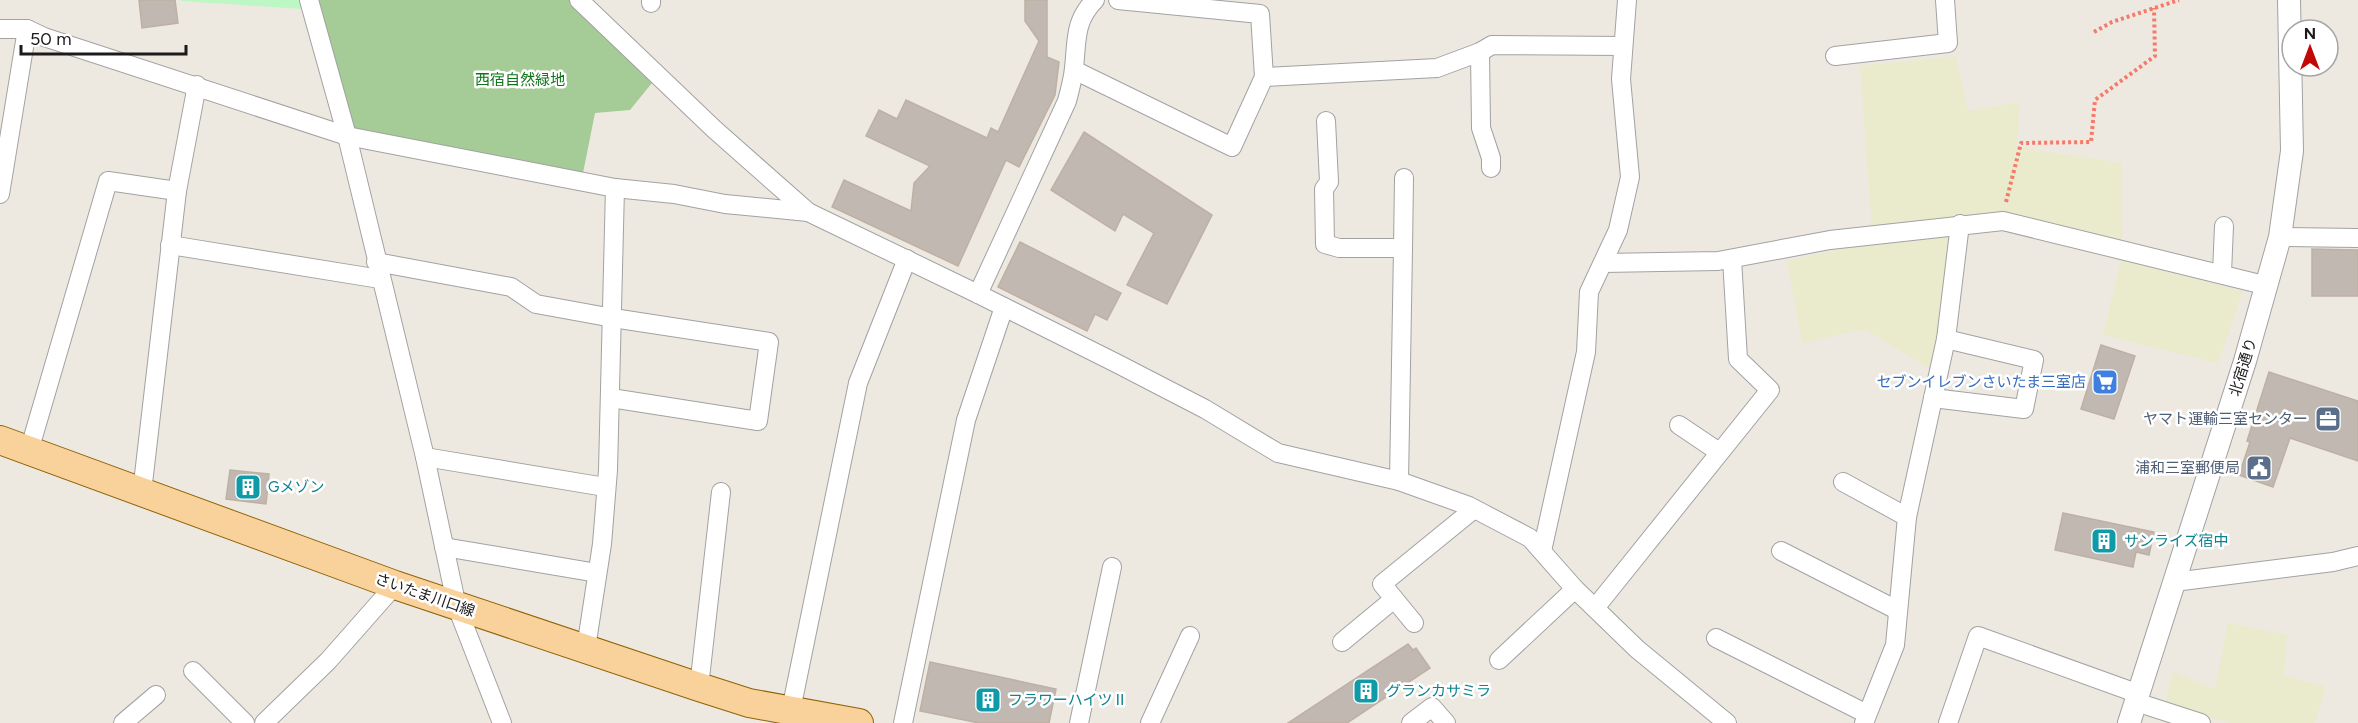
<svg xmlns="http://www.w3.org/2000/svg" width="2358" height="723" font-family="Figtree,'Noto Sans JP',sans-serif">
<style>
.farmland{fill:#e9ebcc}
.forest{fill:#a5cb96}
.park{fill:#bdf7c3}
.building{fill:#c1b8b1;stroke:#beb0a4;stroke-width:1.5}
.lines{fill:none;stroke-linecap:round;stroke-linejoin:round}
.minor-casing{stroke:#a2a2a2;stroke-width:20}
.tertiary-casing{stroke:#a2a2a2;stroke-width:24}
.primary-casing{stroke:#8e6304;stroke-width:30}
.path{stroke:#f57a69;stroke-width:4;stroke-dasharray:3 3;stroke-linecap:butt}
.minor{stroke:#fff;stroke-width:18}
.tertiary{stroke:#fff;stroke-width:22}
.primary{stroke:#f9d19a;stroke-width:28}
.labels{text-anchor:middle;stroke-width:5;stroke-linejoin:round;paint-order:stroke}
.park-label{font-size:15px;fill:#0e7518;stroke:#fff}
.street-label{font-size:15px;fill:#1b1b1b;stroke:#fff}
.shop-label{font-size:15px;fill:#366cbe;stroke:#fff;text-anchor:end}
.service-label{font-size:15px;fill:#4e5e75;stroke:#fff;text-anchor:end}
.culture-label{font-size:15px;fill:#0d838f;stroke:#fff;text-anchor:start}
</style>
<rect width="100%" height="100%" fill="#ede9e1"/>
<g class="farmland">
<polygon points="1956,56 1968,111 2020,102 2017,147 2122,163 2122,245 2012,214 1960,218 1872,230 1860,66"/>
<polygon points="1954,234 1933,371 1865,329 1802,343 1787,261 1867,243"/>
<polygon points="2121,260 2243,291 2218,363 2103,335"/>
<polygon points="2228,623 2287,635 2284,675 2326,687 2315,723 2228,723 2165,704 2173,672 2215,689"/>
</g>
<polygon class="forest" points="318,0 570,0 656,78 630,110 595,113 583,173 354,130 346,123"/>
<polygon class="park" points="181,0 300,0 303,9 181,1"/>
<g class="building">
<polygon points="139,0 175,0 178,23 142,28"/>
<polygon points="1025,0 1047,0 1047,57 1059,62 1055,95 1019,167 1006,160 958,266 832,207 844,180 911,211 914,183 930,166 866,136 879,110 897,119 906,100 987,138 991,128 998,132 1039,41 1025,21"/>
<polygon points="1084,132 1212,215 1167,304 1127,285 1154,233 1123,214 1115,231 1051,190"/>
<polygon points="1020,242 1121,293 1107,320 1095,314 1087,331 998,287"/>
<polygon points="2312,249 2358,250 2358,296 2312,296"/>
<polygon points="2101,345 2135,356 2114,419 2081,409"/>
<polygon points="2269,372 2358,401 2358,461 2290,438 2273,487 2239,475 2250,442 2247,441"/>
<polygon points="230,470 269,474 266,504 226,499"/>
<polygon points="2063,513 2154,532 2149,555 2136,552 2133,567 2055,550"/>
<polygon points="1408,644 1413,650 1416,648 1430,668 1347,723 1288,723"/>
<polygon points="930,662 1056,689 1049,723 979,723 920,711"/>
</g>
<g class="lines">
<g class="minor-casing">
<g id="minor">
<polyline points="309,0 347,136 425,457 457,607 502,723"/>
<polyline points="579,0 714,129 808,212"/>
<polyline points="651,3 651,0"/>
<polyline points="0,29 27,29 44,37 347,136 615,188 674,194 725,204 808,212 978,294 1116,363 1205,409 1278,453 1399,481 1469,506 1530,538 1575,589 1637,649 1727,723"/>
<polyline points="1480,52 1481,128 1491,158 1491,168"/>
<polyline points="1835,56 1948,43 1945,0"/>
<polyline points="1074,70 1232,147 1264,77 1260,14 1118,0"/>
<polyline points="1264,77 1437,68 1480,52 1492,45 1623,46"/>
<polyline points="1326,121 1329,182 1324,189 1325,244 1339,248 1403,248 1399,481"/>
<polyline points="0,194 27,29"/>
<polyline points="2280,237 2358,238"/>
<polyline points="170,245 380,279"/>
<polyline points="1403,248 1404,178"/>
<polyline points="376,262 511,287 536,304 613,318 769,342 758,421 611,398"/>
<polyline points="1603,263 1718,261 1830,240 2003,221 2268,286"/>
<polyline points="2222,273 2224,226"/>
<path d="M 978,294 L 1067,101 C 1070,90 1073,79 1074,68 C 1077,41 1074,21 1095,0"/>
<polyline points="1933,398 2024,409 2034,360 1946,339"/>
<polyline points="1679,425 1719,452"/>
<polyline points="29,451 108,181 177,191"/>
<polyline points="425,457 605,487"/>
<polyline points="1843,482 1907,517"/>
<polyline points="142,492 177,191 197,85"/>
<polyline points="444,547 597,573"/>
<polyline points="1542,551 1586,352 1589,292 1618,230 1630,177 1621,79 1627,0"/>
<polyline points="1781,551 1897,610"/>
<polyline points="2174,582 2333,562 2358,556"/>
<polyline points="1595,608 1770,390 1738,359 1732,259"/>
<polyline points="1414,623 1382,584 1474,509"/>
<polyline points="1716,638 1867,714"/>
<polyline points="1342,642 1394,599"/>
<polyline points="586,648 602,544 608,470 615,188"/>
<polyline points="1499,660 1575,589"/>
<polyline points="193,671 245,723"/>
<polyline points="699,687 721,492"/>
<polyline points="2136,702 2201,723"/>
<polyline points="791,710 858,383 907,259"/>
<polyline points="123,723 156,695"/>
<polyline points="264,723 328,661 395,585"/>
<polyline points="903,723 966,420 1004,307"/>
<polyline points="1079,723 1112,567"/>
<polyline points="1150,723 1190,636"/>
<polyline points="1411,723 1432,707 1446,723"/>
<polyline points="1864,723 1895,645 1907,517 1946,339 1960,224"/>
<polyline points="1948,723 1978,636 2139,694"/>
</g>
</g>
<g class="tertiary-casing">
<polyline id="tertiary" points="2129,723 2245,361 2280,237 2292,151 2289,0"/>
</g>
<g class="primary-casing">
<polyline id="primary" points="0,440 395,585 699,687 749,703 859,723"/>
</g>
<g class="path">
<polyline points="2094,32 2112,22 2179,0"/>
<polyline points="2006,202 2021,143 2091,142 2095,100 2155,56 2154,8"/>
</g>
<use href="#minor" class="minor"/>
<use href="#tertiary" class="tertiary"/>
<use href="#primary" class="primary"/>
</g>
<defs>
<g id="supermarket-square" transform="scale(1.35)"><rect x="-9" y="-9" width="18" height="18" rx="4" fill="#3f7fe0" stroke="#fff"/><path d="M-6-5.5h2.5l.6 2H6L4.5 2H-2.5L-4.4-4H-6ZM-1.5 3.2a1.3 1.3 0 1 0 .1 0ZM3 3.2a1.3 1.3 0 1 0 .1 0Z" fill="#fff"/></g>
<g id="office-square" transform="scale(1.35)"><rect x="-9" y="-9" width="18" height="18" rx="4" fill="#5c6f8a" stroke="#fff"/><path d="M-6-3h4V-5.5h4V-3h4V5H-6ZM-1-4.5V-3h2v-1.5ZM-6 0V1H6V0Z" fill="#fff"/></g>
<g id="civic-square" transform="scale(1.35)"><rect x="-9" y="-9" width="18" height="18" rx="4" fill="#5c6f8a" stroke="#fff"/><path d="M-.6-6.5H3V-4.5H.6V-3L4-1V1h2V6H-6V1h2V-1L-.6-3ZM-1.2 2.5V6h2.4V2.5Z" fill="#fff"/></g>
<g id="building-square" transform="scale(1.35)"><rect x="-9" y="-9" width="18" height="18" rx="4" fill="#0f9aa8" stroke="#fff"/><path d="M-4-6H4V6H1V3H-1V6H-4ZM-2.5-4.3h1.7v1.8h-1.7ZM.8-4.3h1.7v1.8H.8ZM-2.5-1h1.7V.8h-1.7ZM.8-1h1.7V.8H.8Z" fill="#fff"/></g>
</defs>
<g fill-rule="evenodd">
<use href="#supermarket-square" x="2105" y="382"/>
<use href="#office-square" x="2328" y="419"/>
<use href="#civic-square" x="2259" y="468"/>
<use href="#building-square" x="248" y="487"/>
<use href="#building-square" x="2104" y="541"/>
<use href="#building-square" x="1366" y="691"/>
<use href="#building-square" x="988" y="700"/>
</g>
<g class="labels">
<g class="park-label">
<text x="520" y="85">西宿自然緑地</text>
</g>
<g class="street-label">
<text transform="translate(2243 367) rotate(-73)" y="5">北宿通り</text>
<text transform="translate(425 595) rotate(19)" y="5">さいたま川口線</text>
</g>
<g class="shop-label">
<text x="2086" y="387">セブンイレブンさいたま三室店</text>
</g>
<g class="service-label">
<text x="2308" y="424">ヤマト運輸三室センター</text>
<text x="2240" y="473">浦和三室郵便局</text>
</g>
<g class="culture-label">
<text x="268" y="492">Gメゾン</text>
<text x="2124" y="546">サンライズ宿中</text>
<text x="1386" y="696">グランカサミラ</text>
<text x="1008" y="705">フラワーハイツⅡ</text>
</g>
</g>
<g transform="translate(2310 48)"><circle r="28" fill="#ffffff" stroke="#a4a4a4" stroke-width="1.5"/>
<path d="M0-4.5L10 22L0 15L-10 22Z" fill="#c10806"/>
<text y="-9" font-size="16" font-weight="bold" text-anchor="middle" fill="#1b1b1b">N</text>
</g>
<path d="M21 45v9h165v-9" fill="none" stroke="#1b1b1b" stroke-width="3"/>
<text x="30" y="45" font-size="18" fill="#1b1b1b" stroke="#ffffff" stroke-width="4.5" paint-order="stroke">50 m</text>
</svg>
